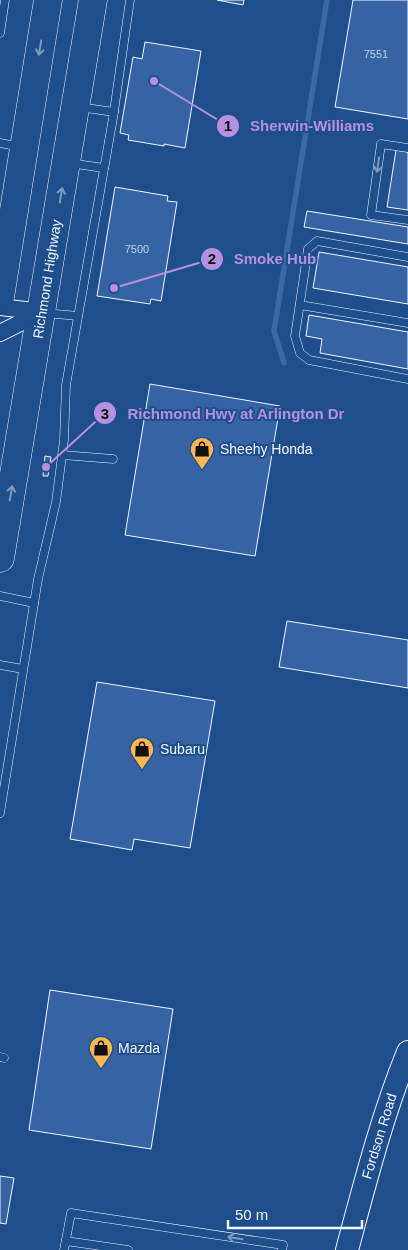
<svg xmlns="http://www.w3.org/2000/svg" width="408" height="1250" font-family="Arial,sans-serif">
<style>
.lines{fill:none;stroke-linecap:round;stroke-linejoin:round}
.stream{stroke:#3b69a3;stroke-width:5.5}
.building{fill:#3563a3;stroke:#f2f6ff}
.lane-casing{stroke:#f2f6ff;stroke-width:9}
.street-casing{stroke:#f2f6ff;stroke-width:18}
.secondary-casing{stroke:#f2f6ff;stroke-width:24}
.highway-casing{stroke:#f2f6ff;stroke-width:29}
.lane{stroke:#1f4e8c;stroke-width:8}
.street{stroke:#1f4e8c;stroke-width:16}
.secondary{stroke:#1f4e8c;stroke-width:22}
.highway{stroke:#1f4e8c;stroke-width:28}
.oneway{stroke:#7e9ac0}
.labels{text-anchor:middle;stroke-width:4;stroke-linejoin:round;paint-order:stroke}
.number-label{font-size:11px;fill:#c3d1e8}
.street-label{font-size:14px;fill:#f2f6ff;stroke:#1f4e8c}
.poi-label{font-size:14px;fill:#f2f6ff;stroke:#1f4e8c;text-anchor:start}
.leader{fill:none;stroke:#b691df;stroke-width:2}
.callout-dot{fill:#b691df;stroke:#1f4e8c;stroke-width:2}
.mark-label{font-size:15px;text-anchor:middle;font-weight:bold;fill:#111}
.callout-label{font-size:15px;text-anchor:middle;font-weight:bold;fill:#b691df;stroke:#1f4e8c;stroke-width:4;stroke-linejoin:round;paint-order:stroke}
</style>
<rect width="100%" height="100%" fill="#1f4e8c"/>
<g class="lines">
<polyline class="stream" points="284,363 274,331 327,0"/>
</g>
<g class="building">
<polygon points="217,0 244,0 243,5"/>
<polygon points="353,0 408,0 408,119 335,107"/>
<polygon points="145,42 201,51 185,148 164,144 164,146 128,140 129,135 120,133 133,57 142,59"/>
<polygon points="396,150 408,152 408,210 387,207"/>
<polygon points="115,187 168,196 167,201 177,202 161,301 151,299 150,304 97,296"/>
<polygon points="307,211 408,227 408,244 304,227"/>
<polygon points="319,252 408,267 408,304 313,288"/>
<polygon points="309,315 408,332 408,369 320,353 322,339 306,336"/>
<polygon points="150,384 280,406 255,556 125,535"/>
<polygon points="45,456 51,457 48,476 43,476"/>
<polygon points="287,621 408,640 408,688 279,667"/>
<polygon points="97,682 215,701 190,848 134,839 132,850 70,839"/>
<polygon points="50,990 173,1009 151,1149 29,1130"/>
<polygon points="0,1176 14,1178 6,1224 0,1223"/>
</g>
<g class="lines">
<g class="lane-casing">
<g id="lane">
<polyline points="0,33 5,0"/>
<polyline points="79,107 114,112"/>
<polyline points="0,143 20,147"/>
<polyline points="408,148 381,144 371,215 408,220"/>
<polyline points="69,163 104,168"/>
<polyline points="408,257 317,241 308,249 295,336 300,353 309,360 408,379"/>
<polyline points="300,305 408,323"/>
<polyline points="45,313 78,316"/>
<polyline points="62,455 113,459"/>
<polyline points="0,596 34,603"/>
<polyline points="0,665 23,669"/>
<polyline points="0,813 38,579 56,502 64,440 66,385 113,118 130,0"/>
<polyline points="0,1057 4,1058"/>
<polyline points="66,1241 128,1250"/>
<polyline points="64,1250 71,1213 283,1245 282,1250"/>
</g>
</g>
<g class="street-casing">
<g id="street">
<polyline points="0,307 42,312"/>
<polyline points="0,333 42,312"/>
</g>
</g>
<g class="secondary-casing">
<path id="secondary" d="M 347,1250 C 365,1183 382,1116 408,1052"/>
</g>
<g class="highway-casing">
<g id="highway">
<polyline points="0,297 48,0"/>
<polyline points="0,558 93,0"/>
</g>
</g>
<use href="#lane" class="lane"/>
<use href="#street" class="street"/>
<use href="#secondary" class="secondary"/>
<use href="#highway" class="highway"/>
</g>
<defs><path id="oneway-shaft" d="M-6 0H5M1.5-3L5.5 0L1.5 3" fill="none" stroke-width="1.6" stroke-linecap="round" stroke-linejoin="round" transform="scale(1.25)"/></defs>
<g class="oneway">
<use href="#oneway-shaft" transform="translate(40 48) rotate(99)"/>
<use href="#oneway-shaft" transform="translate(378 165) rotate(98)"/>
<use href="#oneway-shaft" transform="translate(61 195) rotate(-81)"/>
<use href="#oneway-shaft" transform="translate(11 493) rotate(-80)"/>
<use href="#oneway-shaft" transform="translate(235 1238) rotate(-171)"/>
</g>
<defs>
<g id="shop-pin" transform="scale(1.25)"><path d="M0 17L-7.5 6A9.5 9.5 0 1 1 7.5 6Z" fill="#ffb74d" stroke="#1f4e8c"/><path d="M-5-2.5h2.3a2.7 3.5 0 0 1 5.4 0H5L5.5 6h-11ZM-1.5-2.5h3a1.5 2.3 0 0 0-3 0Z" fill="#111"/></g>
</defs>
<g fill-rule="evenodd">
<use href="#shop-pin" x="202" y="449"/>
<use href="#shop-pin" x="142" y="749"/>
<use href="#shop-pin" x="101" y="1048"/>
</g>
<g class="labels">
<g class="number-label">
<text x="376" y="58">7551</text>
<text x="137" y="253">7500</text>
</g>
<g class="street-label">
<text transform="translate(47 279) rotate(-81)" y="5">Richmond Highway</text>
<text transform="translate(379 1136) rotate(-73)" y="5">Fordson Road</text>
</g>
<g class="poi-label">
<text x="220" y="454">Sheehy Honda</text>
<text x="160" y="754">Subaru</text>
<text x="118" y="1053">Mazda</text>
</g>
</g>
<path class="leader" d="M154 81L228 126M114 288L212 259M46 467L105 413"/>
<g class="callout-dot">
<circle cx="154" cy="81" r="5"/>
<circle cx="114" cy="288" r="5"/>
<circle cx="46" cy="467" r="5"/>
<circle cx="228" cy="126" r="12"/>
<circle cx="212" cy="259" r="12"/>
<circle cx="105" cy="413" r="12"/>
</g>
<g class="mark-label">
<text x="228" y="131">1</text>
<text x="212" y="264">2</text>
<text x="105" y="419">3</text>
</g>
<g class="callout-label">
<text x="312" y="131">Sherwin-Williams</text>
<text x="275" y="264">Smoke Hub</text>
<text x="236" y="419">Richmond Hwy at Arlington Dr</text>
</g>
<path d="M228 1220v8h134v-8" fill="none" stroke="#f2f6ff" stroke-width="2.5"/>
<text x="235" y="1220" font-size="15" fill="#f2f6ff" stroke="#1f4e8c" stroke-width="4" paint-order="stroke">50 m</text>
</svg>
